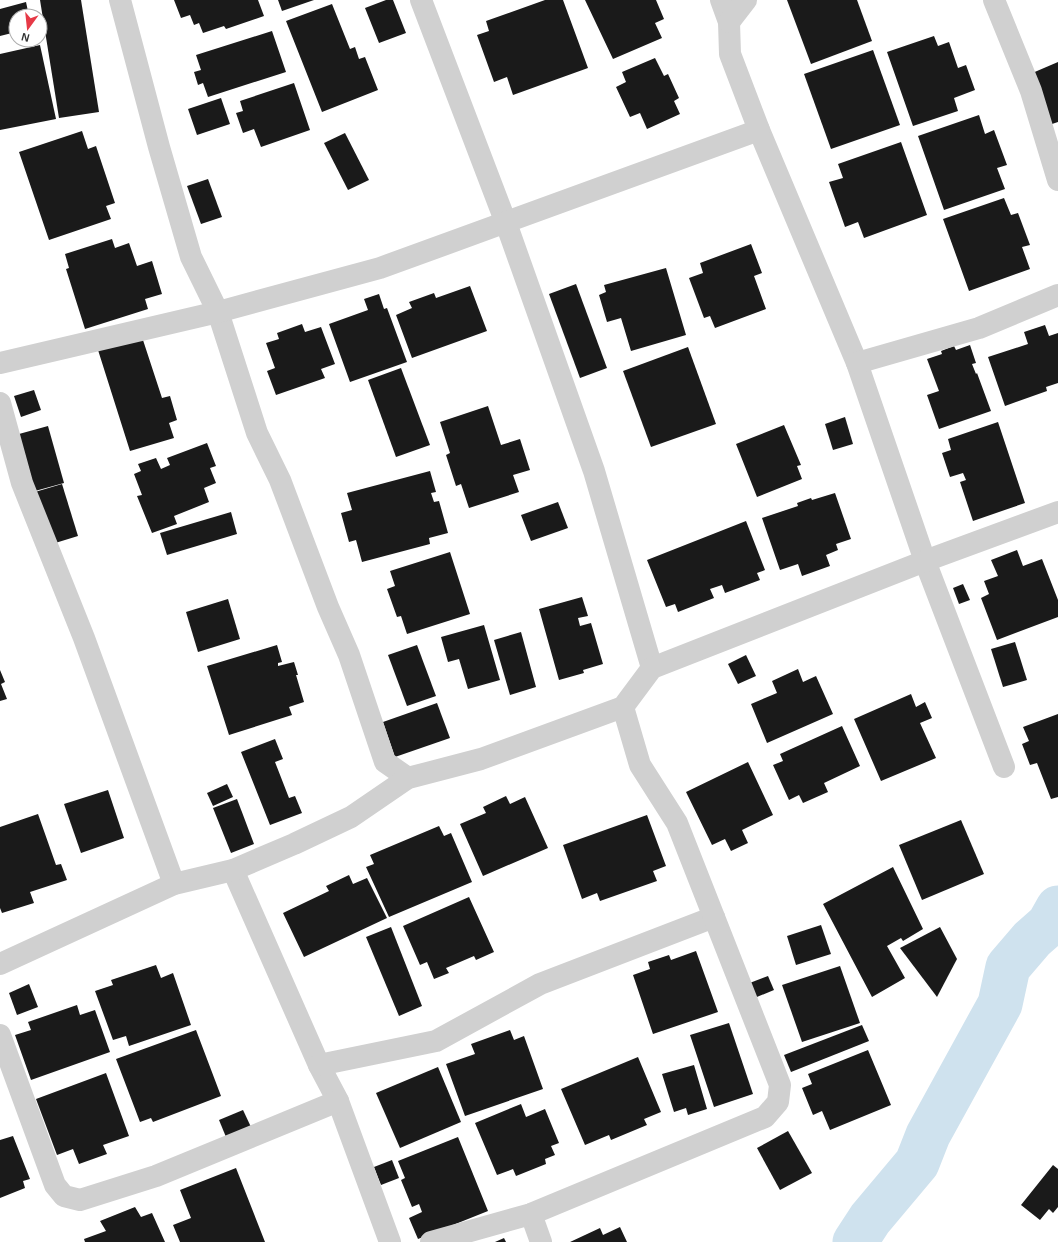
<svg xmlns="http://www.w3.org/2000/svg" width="1058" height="1242" font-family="Helvetica,sans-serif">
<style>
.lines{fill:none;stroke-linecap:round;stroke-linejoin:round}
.river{stroke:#cfe2ee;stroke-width:45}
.building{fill:#1a1a1a}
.minor{stroke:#d0d0d0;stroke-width:22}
</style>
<rect width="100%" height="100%" fill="#fff"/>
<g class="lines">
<polyline class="river" points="855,1242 870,1219 917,1163 928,1135 1000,1004 1008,967 1032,939 1049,924 1058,908"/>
</g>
<g class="building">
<polygon points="40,0 81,0 99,112 59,118"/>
<polygon points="174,0 258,0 264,16 226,29 224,26 203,33 199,23 194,25 190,15 181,18"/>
<polygon points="278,0 314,0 282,11"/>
<polygon points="386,0 393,0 406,33 379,43 365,8"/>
<polygon points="545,0 563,0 588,68 513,95 507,77 494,82 477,35 489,31 486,21"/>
<polygon points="585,0 656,0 664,19 655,23 662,38 613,59"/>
<polygon points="787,0 857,0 872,41 811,64"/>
<polygon points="26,2 29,16 16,16 16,32 0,36 0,9"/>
<polygon points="332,4 350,49 355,47 359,59 365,57 378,90 322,112 286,21"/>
<polygon points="272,31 286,72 208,97 203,83 198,85 194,72 201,70 196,55"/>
<polygon points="934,36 938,46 949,42 958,68 966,65 975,90 954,98 958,111 913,126 887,52"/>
<polygon points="40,45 56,119 0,130 0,54"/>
<polygon points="873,50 900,125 831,149 804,74"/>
<polygon points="655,58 664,76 668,74 679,98 674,101 680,114 647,129 640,113 630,117 616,87 626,82 622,72"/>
<polygon points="1058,62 1058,122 1052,124 1030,74"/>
<polygon points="294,83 310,130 261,147 254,129 243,133 236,113 243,111 240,101"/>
<polygon points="221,98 230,124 197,135 188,109"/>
<polygon points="979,115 985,134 994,130 1007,165 997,168 1005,189 944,210 918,136"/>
<polygon points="82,131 88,149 96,146 115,203 106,206 111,219 49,240 19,152"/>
<polygon points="345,133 369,180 348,190 324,143"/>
<polygon points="901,142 927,215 864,238 858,222 845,227 829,182 843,178 838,164"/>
<polygon points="208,179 222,217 201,224 187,186"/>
<polygon points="1004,198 1011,215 1018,213 1030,245 1022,247 1030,269 969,291 943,219"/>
<polygon points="112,239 115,248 129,243 137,266 152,261 162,294 145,299 148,309 85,329 66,269 69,268 65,254"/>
<polygon points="751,244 762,273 754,276 766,309 715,328 710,316 704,318 689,278 703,273 700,263"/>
<polygon points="666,268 686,335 631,351 621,318 607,322 599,295 606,292 604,285"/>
<polygon points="576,284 607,368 580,378 549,294"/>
<polygon points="470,286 487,331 412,358 396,315 412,308 409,302 434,293 436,298"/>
<polygon points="379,294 384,309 387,308 407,362 350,382 329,324 368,310 364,299"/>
<polygon points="302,324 305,332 321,327 335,364 321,369 325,378 276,395 267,371 275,368 266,343 279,339 277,333"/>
<polygon points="1045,325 1049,336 1058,333 1058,383 1046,387 1047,391 1005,406 988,357 1028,344 1024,332"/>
<polygon points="142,337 162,398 170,396 177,420 169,423 174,438 130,451 98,350"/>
<polygon points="970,345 976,363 972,364 976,374 977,373 991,411 939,429 927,395 939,391 927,359 942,354 941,351 954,346 956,350"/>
<polygon points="688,347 716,424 651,447 623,371"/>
<polygon points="401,368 430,445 396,457 368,380"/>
<polygon points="34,390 41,410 21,417 14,396"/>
<polygon points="488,406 501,445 520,439 530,470 513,475 519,492 469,508 461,484 456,486 446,455 450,453 440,422"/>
<polygon points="845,417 853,444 833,450 825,424"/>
<polygon points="998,422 1025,503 973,521 960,482 966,480 963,473 950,477 942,453 951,450 948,439"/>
<polygon points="784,425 801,465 797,466 802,479 757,497 736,444"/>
<polygon points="48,426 64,483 35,491 19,434"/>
<polygon points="207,443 216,466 210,468 216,483 204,488 209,502 174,516 177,524 152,533 137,496 142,495 134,474 141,471 138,464 156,458 161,469 170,465 167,458"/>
<polygon points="430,471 436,492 431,493 434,502 439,501 448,533 429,538 430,544 362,562 356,540 349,542 341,513 352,510 347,493"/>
<polygon points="62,484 78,536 52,544 35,492"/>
<polygon points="835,493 851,539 836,544 838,550 826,555 830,566 802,576 798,564 780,570 762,518 798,506 797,503 811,498 812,500"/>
<polygon points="558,502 568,528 531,541 521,515"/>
<polygon points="231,512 237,534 167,555 160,533"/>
<polygon points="746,521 765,570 757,573 760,580 725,593 722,585 710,589 714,598 678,612 675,604 666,607 647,560"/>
<polygon points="1017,550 1023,566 1042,559 1058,600 1058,617 997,640 981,598 989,594 984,581 998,576 991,560"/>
<polygon points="450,552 470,614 407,634 401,616 397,617 387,589 395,586 390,571"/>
<polygon points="963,584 970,600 959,604 953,588"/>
<polygon points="582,597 588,616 578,618 580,626 591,623 603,664 583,670 584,673 559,680 539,609"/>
<polygon points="228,599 240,639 198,652 186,612"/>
<polygon points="484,625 500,680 468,689 459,659 448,662 441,637"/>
<polygon points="521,632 536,687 510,695 494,640"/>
<polygon points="1015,642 1027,680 1003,687 991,649"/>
<polygon points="277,645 282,662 278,663 278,666 294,662 298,675 296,675 304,702 289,707 292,715 229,735 207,666"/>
<polygon points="417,645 436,696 407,706 388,655"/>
<polygon points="746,655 756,676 738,684 728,664"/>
<polygon points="798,669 803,682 816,676 833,714 767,743 751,704 777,693 772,681"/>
<polygon points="0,670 5,682 1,684 7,699 0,701"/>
<polygon points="911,694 916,707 925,702 932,718 920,723 936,758 881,781 854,719"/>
<polygon points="437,703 450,738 395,757 383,722"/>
<polygon points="1058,714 1058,797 1051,799 1037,763 1030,765 1022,744 1029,741 1023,727"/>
<polygon points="842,726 860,766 824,783 828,792 803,803 799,795 789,800 773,765 783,761 780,754"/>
<polygon points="275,739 283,759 275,762 289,798 295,796 302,813 270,825 241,752"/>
<polygon points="748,762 773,815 742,830 748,843 731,851 725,839 712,845 686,792"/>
<polygon points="227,784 233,797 213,806 207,793"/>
<polygon points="108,790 124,838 81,853 64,804"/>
<polygon points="506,796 510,804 525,797 548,848 483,876 460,824 486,813 483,807"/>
<polygon points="237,799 254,844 231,853 213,808"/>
<polygon points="38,814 56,865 61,864 67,880 30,892 34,903 2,913 0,908 0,827"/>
<polygon points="647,815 666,866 653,871 657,881 600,901 597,893 582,899 563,845"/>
<polygon points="961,820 984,874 922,900 899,845"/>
<polygon points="439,826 444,836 451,833 472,882 389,917 366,867 374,864 370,855"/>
<polygon points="893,867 923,929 903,941 901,938 887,946 905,978 872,997 823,904"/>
<polygon points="349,875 353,884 367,878 387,918 304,957 283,913 329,891 326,886"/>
<polygon points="469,897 494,952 476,960 474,956 446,968 449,973 434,979 427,962 420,965 403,926"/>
<polygon points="821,925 831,954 796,965 787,936"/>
<polygon points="391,927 422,1006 399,1016 366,937"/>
<polygon points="940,927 957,959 937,997 900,948"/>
<polygon points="696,951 718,1012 653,1034 633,975 650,969 648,962 669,955 671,960"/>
<polygon points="156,965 161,978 173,973 191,1025 129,1046 126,1036 113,1040 95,991 113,985 111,980"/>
<polygon points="840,966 860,1023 802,1042 782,985"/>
<polygon points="768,976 774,990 752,999 747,984"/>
<polygon points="29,984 38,1007 17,1015 9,993"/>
<polygon points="77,1005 80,1015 95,1010 110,1052 31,1080 15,1035 31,1030 28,1022"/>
<polygon points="729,1023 753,1094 714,1107 690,1035"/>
<polygon points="862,1025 869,1041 791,1072 784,1055"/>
<polygon points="196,1030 221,1096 153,1122 151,1118 140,1122 116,1059"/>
<polygon points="510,1030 514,1040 524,1036 543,1089 465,1116 446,1064 475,1054 471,1044"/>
<polygon points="868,1050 891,1105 830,1130 822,1111 813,1115 802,1088 812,1084 808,1074"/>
<polygon points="638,1057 661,1112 644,1119 647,1125 611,1140 609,1135 585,1145 561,1089"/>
<polygon points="694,1065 707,1109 688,1115 686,1108 674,1112 662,1074"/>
<polygon points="438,1067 461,1122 400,1148 376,1093"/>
<polygon points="106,1073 129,1136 103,1145 107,1154 79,1164 73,1149 57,1155 36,1099"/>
<polygon points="521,1104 526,1117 545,1109 559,1143 551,1146 555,1155 545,1159 546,1164 516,1176 513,1169 497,1175 475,1123"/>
<polygon points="243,1110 251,1127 226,1137 219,1120"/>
<polygon points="788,1131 812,1173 780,1190 757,1148"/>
<polygon points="13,1136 30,1179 23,1181 25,1188 0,1198 0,1140"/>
<polygon points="458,1137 488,1211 418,1239 409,1218 422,1212 419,1204 412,1207 401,1180 405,1178 398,1161"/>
<polygon points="392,1160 399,1178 381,1185 374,1167"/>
<polygon points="1053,1165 1058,1169 1058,1207 1053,1213 1049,1209 1040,1220 1021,1205"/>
<polygon points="236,1168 265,1242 180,1242 173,1225 191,1218 180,1190"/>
<polygon points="135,1207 141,1217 152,1213 165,1242 85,1242 84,1239 106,1231 100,1221"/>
<polygon points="620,1227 627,1242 570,1242 600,1228 603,1235"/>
<polygon points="504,1238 506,1242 495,1242"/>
</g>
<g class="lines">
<g class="minor">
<polyline points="120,0 159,147 191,257 218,312 257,433 280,480 328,607 349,655 385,762 408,778"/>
<polyline points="421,0 506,223 594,471 652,668"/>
<polyline points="721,0 729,22 730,54 759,130 857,363 925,561 1004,767"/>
<polyline points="994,0 1031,91 1058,180"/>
<polyline points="729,22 746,0"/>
<polyline points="0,363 218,312 380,268 759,130"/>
<polyline points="857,363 979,328 1058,295"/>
<polyline points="0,403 22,483 84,638 174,884"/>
<polyline points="233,870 319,1065 338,1101 390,1242"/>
<polyline points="0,964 174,884 233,870 294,844 351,817 408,778 481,759 623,707 652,668 925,561 1058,512"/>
<polyline points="0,1035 55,1185 64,1196 80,1200 156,1176 338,1101"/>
<polyline points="319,1065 436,1041 540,984 714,917"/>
<polyline points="531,1214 541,1242"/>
<polyline points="431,1242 531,1214 765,1117 778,1102 780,1085 677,823 640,765 623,707"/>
</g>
</g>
<g transform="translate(28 28) rotate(195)"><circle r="19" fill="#ffffff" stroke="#adadad"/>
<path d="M0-3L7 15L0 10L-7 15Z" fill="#e63946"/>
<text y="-6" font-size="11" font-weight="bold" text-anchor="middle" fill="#333333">N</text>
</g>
</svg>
